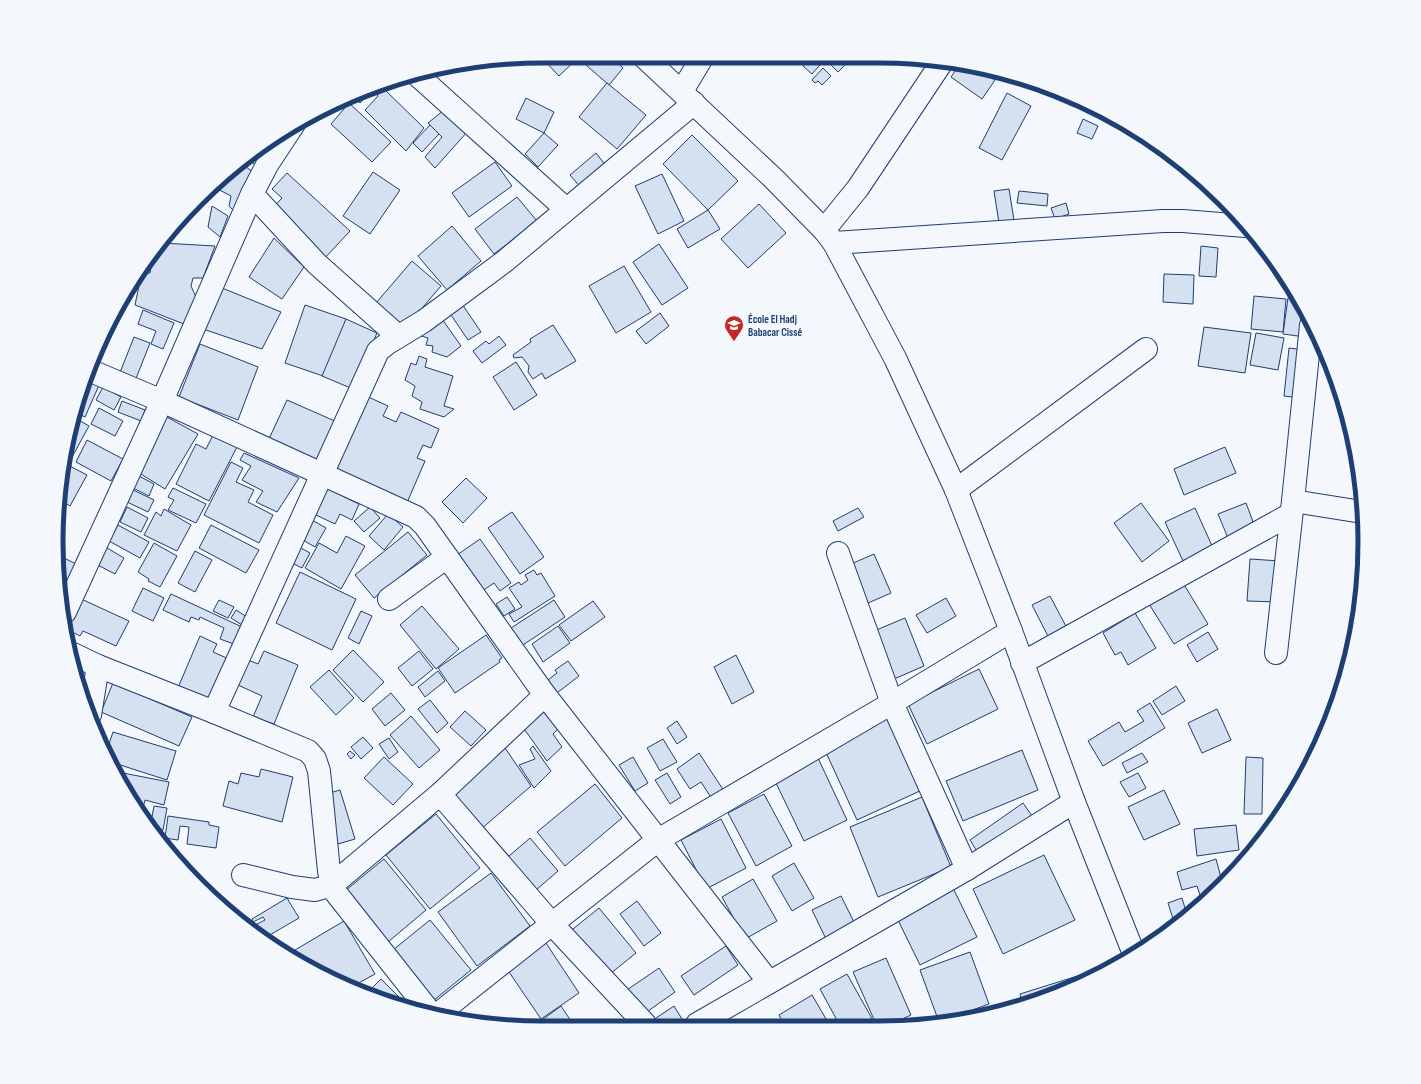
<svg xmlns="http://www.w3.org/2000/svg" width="1421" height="1084" font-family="'Sofia Sans Condensed',sans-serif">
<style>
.building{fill:#d5e0f0;stroke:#1d3f73}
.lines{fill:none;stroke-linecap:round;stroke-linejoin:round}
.minor-casing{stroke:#1d3f73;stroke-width:24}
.minor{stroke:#f4f7fb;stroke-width:22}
.labels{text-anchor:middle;stroke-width:3;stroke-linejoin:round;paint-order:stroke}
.poi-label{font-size:11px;font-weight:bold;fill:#1d3f73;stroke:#f4f7fb;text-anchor:start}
.rim{fill:none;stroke:#1d3f73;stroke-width:5}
</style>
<rect width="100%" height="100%" fill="#f4f7fb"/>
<g class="building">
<polygon points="540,56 580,56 559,76"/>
<polygon points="582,56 610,56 623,68 609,85 579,59"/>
<polygon points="674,56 696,56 689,67"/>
<polygon points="810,57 827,57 812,74 803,66"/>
<polygon points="831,57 849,57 851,59 838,72 827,61"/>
<polygon points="959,65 976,68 995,80 982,99 951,77"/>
<polygon points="823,68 831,76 822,85 818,81 815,83 812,80"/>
<polygon points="607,83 646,115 617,149 579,117"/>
<polygon points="382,87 424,128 406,151 365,110 378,96 374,92"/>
<polygon points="371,91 360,103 355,98"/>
<polygon points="1007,93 1031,106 1002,160 979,148"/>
<polygon points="526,98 554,112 544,133 516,119"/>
<polygon points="349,103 391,142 372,162 331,124"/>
<polygon points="444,110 468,131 435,168 425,157 442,137 428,123"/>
<polygon points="1083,119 1098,126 1092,139 1077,133"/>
<polygon points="430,125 439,134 422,152 413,143"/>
<polygon points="544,133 558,145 538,167 525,154"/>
<polygon points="692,135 738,181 708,210 663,164"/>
<polygon points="272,141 273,142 255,165 247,158"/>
<polygon points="596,153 607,167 582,189 570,175"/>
<polygon points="495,162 512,186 469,217 452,193"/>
<polygon points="241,163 254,173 235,212 229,206 231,196 212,186 222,176"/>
<polygon points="373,172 400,190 370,234 343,216"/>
<polygon points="287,173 350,231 323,260 270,211 282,198 272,189"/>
<polygon points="662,174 684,221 658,234 635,186"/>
<polygon points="1009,189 1014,220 999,223 994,191"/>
<polygon points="1019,191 1048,194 1047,206 1017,203"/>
<polygon points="517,197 537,221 494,254 475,229"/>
<polygon points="1066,203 1069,214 1055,219 1051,208"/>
<polygon points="759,204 786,233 748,268 721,239"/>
<polygon points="212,206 228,216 220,237 208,227"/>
<polygon points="708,210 720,229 688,248 677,229"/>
<polygon points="452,226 481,261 447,290 418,256"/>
<polygon points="274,238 304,267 282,299 249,277"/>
<polygon points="162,243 215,246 203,278 193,278 191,286 196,297 184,324 135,305 141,276 143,273 150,273 153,257"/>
<polygon points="659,244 688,288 662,305 633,262"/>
<polygon points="1201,246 1218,248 1216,277 1199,276"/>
<polygon points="412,261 441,286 405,328 376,303"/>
<polygon points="624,266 651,312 616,333 589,286"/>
<polygon points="1164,274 1194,275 1193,304 1163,302"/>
<polygon points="222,288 281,312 262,349 203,329"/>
<polygon points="1254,296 1286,299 1283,332 1251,329"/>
<polygon points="1288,298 1298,299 1308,318 1305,337 1283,334"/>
<polygon points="462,304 481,332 468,340 449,312"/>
<polygon points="305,305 346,319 326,377 285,363"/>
<polygon points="143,310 174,323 163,349 151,344 156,331 138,324"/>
<polygon points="660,313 669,326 646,344 636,331"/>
<polygon points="440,316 461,346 447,357 432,352 433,346 426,345 428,338 415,334"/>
<polygon points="346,319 377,333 353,389 322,376"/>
<polygon points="553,325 576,361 545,379 542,373 533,379 528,372 529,366 522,357 514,358 513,355 531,342 530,339"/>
<polygon points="1204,327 1251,333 1245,373 1198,366"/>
<polygon points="1256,333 1284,338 1278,370 1250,365"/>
<polygon points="499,336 506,345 482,363 473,351 486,341 489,344"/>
<polygon points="134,337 150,343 135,381 119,375"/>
<polygon points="200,344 258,367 238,420 179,397"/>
<polygon points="1289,348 1306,350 1301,398 1284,396"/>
<polygon points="419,356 427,359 425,367 453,376 444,406 454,409 444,417 420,409 422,402 412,396 415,386 405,380 411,363 416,365"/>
<polygon points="516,362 537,395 514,410 493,377"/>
<polygon points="89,378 100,383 85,417 77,413"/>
<polygon points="103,387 121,397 114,410 96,400"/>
<polygon points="364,395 388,406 383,416 396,422 401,412 439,429 431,448 423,445 417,458 425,461 406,505 330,471"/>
<polygon points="287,400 337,422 319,463 268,441"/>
<polygon points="122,401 145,410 141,421 118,412"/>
<polygon points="99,408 123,421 115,436 91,424"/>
<polygon points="165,416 198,434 165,489 136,471"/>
<polygon points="75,418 89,426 71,459 65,456 65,447"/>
<polygon points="213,435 237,447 209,501 176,484 196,444 206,449"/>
<polygon points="87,440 123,459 111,481 76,462"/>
<polygon points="1225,447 1236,473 1184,495 1174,469"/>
<polygon points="244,453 299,478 277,512 256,502 263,491 242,480 251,466 240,460"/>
<polygon points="231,462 243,468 236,482 254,490 248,502 273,515 259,543 204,515"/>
<polygon points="64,463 87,475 70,506 62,501"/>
<polygon points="137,475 154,484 149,496 131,487"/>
<polygon points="466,478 487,498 463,523 442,502"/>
<polygon points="173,488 206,504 196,523 168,510 174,500 168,497"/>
<polygon points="326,488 359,504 352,520 340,514 335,524 314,514"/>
<polygon points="131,489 154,500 148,512 125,501"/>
<polygon points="1141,503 1169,541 1142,562 1114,523"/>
<polygon points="1246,503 1255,527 1228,538 1218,514"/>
<polygon points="127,507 148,518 141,532 120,522"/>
<polygon points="370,507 380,518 364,532 354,521"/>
<polygon points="858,508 864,517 838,531 833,521"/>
<polygon points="1195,508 1213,548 1183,561 1165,522"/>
<polygon points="164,509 191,525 177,551 144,535 156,512 161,516"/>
<polygon points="512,512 544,557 520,574 488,528"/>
<polygon points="388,514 403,527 384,550 369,536"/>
<polygon points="312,520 326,528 315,547 301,539"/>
<polygon points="118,525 149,542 140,558 109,541"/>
<polygon points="211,525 259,550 246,573 199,548"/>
<polygon points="408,532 427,555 374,598 355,575"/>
<polygon points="346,536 365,546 341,589 305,568 319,543 337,553"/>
<polygon points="480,539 511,583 500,591 494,583 482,591 457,555"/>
<polygon points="154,543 177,556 160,587 148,581 149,579 138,572"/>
<polygon points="102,545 124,558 115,574 92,562"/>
<polygon points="299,547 310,553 302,568 292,563"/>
<polygon points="195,551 212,560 195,592 178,583"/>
<polygon points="874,554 891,593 868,603 851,564"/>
<polygon points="58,555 76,564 61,594 57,574"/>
<polygon points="1250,559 1280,561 1278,602 1247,601"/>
<polygon points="534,570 537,575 541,573 555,596 514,622 509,614 522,607 509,588 519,582 521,585 528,580 525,575"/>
<polygon points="300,572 356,599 332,650 276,623"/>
<polygon points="1183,583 1208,624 1174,644 1149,604"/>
<polygon points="143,588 164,598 153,621 132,611"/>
<polygon points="171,594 242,627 234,644 220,639 224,628 200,617 199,620 191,617 189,622 163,610"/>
<polygon points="1050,596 1069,632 1051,642 1032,605"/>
<polygon points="77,597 129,621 116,646 83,631 80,636 68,630 66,619"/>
<polygon points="507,597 515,609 504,616 496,604"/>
<polygon points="946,598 956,616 927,633 916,615"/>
<polygon points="219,600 234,607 228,618 213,611"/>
<polygon points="554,600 565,617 523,645 511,628"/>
<polygon points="593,601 605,617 571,641 559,625"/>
<polygon points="422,606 459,649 436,669 400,625"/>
<polygon points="236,610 247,617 242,625 231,618"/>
<polygon points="361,611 372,616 359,644 348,638"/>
<polygon points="1135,613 1156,648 1128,665 1121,652 1115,655 1103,633"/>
<polygon points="905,618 924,666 894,679 874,631"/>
<polygon points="558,626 570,643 543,662 532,644"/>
<polygon points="1208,632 1218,649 1197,662 1187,645"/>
<polygon points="486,635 502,658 499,660 500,662 455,693 438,668"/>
<polygon points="200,636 217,644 213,652 231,660 212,705 177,690"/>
<polygon points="353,650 384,682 363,702 333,670"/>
<polygon points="264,651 298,665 274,724 253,717 262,696 238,685 248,660 258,664"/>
<polygon points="419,651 433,669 412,686 398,668"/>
<polygon points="736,655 754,692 732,704 714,667"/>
<polygon points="568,661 579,676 557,693 548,680 557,673 555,670"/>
<polygon points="979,669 998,709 927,744 908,704"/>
<polygon points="329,670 354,698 336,715 310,687"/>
<polygon points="438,671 445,681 425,697 418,687"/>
<polygon points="113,683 192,717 179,746 101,712"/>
<polygon points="1176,686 1185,701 1162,715 1153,701"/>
<polygon points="391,693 405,710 385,726 372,709"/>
<polygon points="430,700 448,723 437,733 418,709"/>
<polygon points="1150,703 1165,728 1103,766 1088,741 1119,722 1125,732 1144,721 1137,711"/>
<polygon points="542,708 559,728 553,734 562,747 547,761 522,726"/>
<polygon points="1217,709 1231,740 1202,753 1188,723"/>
<polygon points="465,711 486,730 471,746 450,727"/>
<polygon points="411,716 440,750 419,768 390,735"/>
<polygon points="889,717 922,790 857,820 824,748"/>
<polygon points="677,721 687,737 677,744 667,728"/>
<polygon points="113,732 176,751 167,780 114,763 107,750"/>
<polygon points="363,737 373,748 361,759 351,747"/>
<polygon points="389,738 398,752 389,759 379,744"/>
<polygon points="663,739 677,762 660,771 647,748"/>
<polygon points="503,745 531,786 480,830 452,790"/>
<polygon points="533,746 551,771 534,788 519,765 535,759 530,749"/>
<polygon points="1022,750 1038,790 963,821 946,781"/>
<polygon points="350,751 355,755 351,759 347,754"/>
<polygon points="699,753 724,791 712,799 701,782 690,789 677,769"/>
<polygon points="1142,753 1148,762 1127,773 1122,763"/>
<polygon points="384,757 413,784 393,805 364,778"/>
<polygon points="633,757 648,783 635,791 619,765"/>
<polygon points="1246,757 1263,758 1262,814 1244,814"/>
<polygon points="818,758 847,820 804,841 774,779"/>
<polygon points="261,769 293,777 282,822 223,806 229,781 238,784 241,773 259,777"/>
<polygon points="118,772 169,782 164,805 145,800 141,816 138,812"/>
<polygon points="667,773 681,797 670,804 655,780"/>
<polygon points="1138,773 1146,788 1129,797 1120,782"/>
<polygon points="595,784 622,818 565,866 537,832"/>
<polygon points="340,790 355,839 338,844 323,795"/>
<polygon points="1164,790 1180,824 1144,840 1128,807"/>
<polygon points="764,794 792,846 756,866 728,813"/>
<polygon points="922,797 951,867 878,897 850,827"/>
<polygon points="1023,803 1035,820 981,858 970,840"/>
<polygon points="154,806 167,808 163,830 150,827"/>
<polygon points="436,814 480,868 430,909 386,855"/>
<polygon points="168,816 209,822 209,825 219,827 216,848 187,844 189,827 180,826 178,840 165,838"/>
<polygon points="721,819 746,868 706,889 681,840"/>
<polygon points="1236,825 1239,850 1197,856 1194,829"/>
<polygon points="1261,829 1268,830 1259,842"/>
<polygon points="155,833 164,836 162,842"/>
<polygon points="530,838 558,871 529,896 501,863"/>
<polygon points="1044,855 1075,920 1003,954 973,889"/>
<polygon points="384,859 426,910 382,947 340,895"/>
<polygon points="1216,859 1223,885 1216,891 1200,895 1197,886 1182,890 1177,872"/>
<polygon points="794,863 814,898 792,911 772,876"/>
<polygon points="491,873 530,926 477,966 438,912"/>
<polygon points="753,879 777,921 745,939 722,897"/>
<polygon points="952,886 977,937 920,965 895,914"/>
<polygon points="841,896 856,926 827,941 812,910"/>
<polygon points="1209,897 1195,908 1194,900"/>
<polygon points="287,898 299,918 263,939 255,925 265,920 263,917 253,922 252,919"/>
<polygon points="1182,898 1187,915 1175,925 1168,903"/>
<polygon points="637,901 661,933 644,946 620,914"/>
<polygon points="599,908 636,953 605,978 568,933"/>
<polygon points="430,920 471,970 428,1005 388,954"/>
<polygon points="344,921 375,974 353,986 302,961 295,950"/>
<polygon points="546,943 579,993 541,1019 507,969"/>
<polygon points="726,946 738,965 694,995 681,976"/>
<polygon points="970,952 989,1004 939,1022 920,970"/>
<polygon points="886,958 911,1015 891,1024 876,1024 853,972"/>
<polygon points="659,968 675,992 641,1016 624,992"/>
<polygon points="1087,973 1088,976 1035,1002 1023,1005 1020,994"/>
<polygon points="847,974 875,1024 839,1024 820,989"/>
<polygon points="381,979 410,1008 386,1002 367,993"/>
<polygon points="812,995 829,1024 784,1024 779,1015"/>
<polygon points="561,1006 573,1024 544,1024 542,1020"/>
<polygon points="674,1006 685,1024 651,1024 650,1022"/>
</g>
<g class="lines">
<g class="minor-casing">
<g id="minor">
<polyline points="643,56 774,179 824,230 834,243 895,358 956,490 1011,631 1074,802 1134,954"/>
<polyline points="415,73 566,209"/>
<polyline points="682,91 703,56"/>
<polyline points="252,194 317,264 398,336"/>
<polyline points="824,230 858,188 942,62"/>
<polyline points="834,243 1163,221 1183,221 1245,226"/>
<polyline points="91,371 162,401 416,517 425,526 545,695 769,982"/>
<polyline points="956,490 1146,349"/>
<polyline points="1293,501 1362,512"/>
<polyline points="838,553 892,703 967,869"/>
<polyline points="389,599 447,557"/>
<polyline points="65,612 162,401 252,194 267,165 294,124"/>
<polyline points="1276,653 1293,501 1311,325"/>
<polyline points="73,654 98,666 214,712 308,751 315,759 319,771 329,871 332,885 336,893 430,1012"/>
<polyline points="1022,663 1291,514"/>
<polyline points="214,712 378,351 388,343 424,321 505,261 694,103"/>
<polyline points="90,715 98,666"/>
<polyline points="440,794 552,924 645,1024"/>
<polyline points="243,875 292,887 315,890 332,885 440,794 545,695"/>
<polyline points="438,1014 658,840 892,703 1011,631"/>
<polyline points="697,1024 967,869 1074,802"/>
</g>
</g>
<use href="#minor" class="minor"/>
</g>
<defs>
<g id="school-pin" transform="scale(1)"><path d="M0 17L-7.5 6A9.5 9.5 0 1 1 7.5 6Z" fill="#c62828" stroke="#f4f7fb"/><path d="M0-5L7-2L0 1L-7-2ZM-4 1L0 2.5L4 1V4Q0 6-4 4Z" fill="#fff"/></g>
</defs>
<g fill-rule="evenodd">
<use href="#school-pin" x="734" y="325"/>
</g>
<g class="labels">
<g class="poi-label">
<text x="748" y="323">École El Hadj<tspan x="748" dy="13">Babacar Cissé</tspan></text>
</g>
</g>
<path d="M0 0H1421V1084H0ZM542 63H879A479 479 0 0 1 1358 542V542A479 479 0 0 1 879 1021H542A479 479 0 0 1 63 542V542A479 479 0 0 1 542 63Z" fill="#f4f7fb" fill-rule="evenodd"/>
<path class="rim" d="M542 63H879A479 479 0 0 1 1358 542V542A479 479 0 0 1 879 1021H542A479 479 0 0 1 63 542V542A479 479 0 0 1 542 63Z"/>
</svg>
